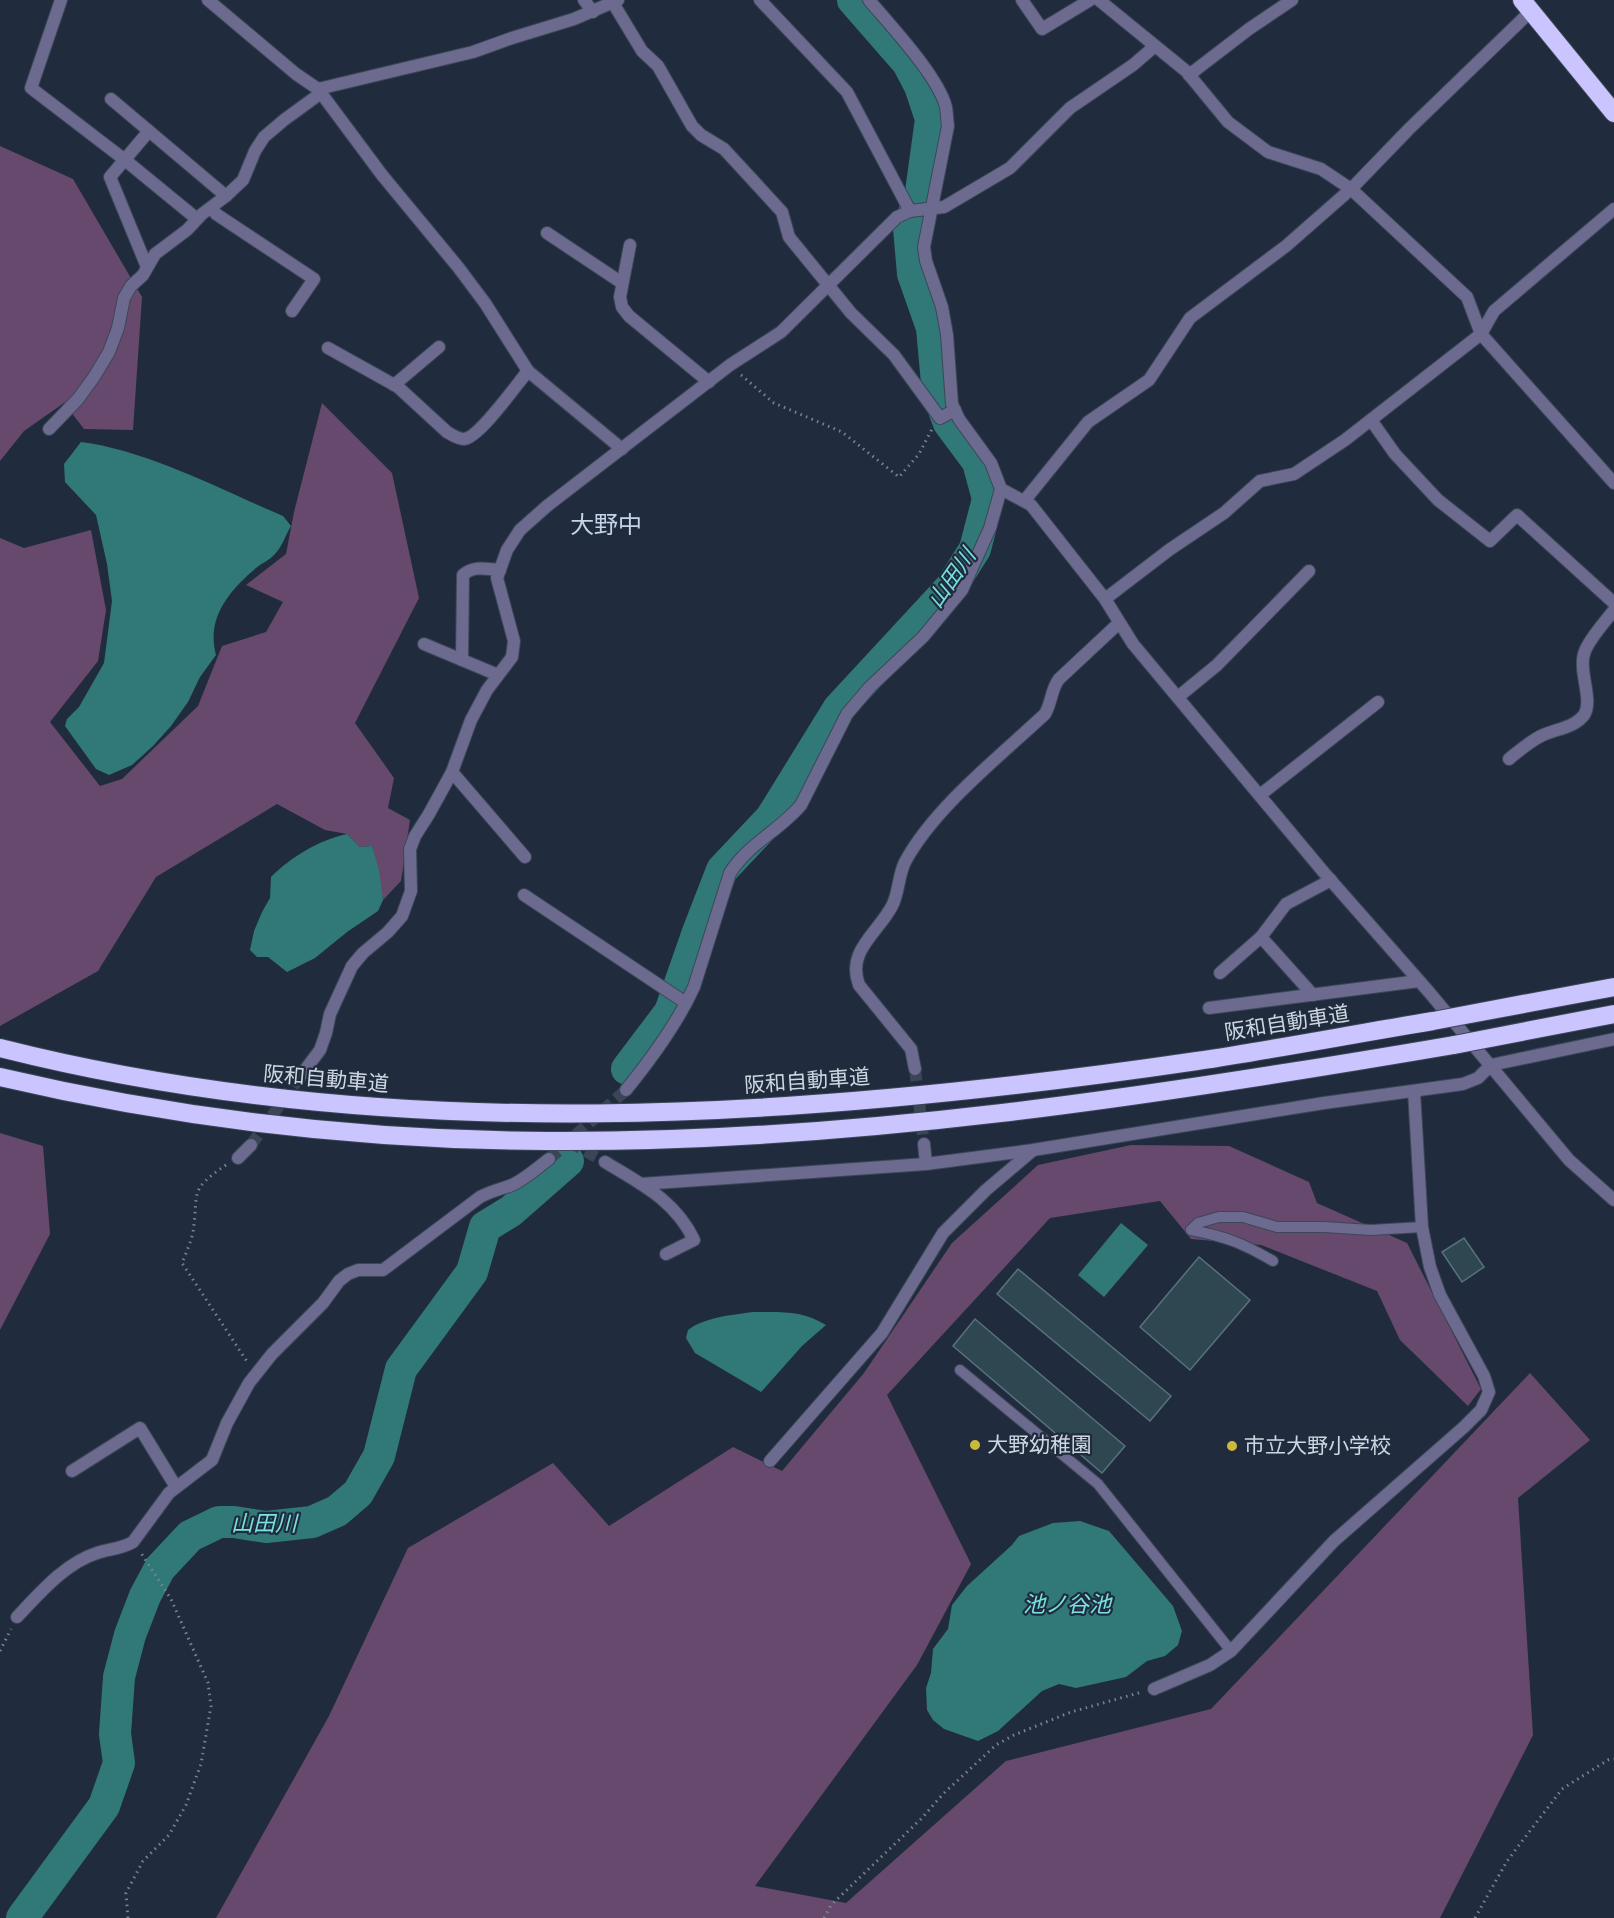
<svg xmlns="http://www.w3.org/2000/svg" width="1614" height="1918" font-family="Montserrat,'Noto Sans JP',sans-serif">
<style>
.green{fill:#66496d}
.water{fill:#317878}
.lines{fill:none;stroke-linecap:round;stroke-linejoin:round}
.river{stroke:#317878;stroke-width:32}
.building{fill:#2e4751;stroke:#58727d;stroke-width:1.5}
.street-tunnel{stroke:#3a4656;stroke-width:12;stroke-dasharray:12 6;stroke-linecap:butt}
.lane-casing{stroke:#3c4757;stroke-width:12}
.street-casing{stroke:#3c4757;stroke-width:14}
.highway-casing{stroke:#3c4757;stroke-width:20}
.path{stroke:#7a8492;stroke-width:3;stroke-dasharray:1.5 4.5;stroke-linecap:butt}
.lane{stroke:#6d6a90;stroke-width:10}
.street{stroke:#6d6a90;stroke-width:12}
.highway{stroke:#cac5fe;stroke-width:18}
.highway-bridge-casing{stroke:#3c4757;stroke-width:20;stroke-linecap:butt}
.highway-bridge{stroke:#cac5fe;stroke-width:18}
.poi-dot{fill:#caba3a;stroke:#202c3d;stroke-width:2}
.labels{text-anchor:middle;stroke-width:4.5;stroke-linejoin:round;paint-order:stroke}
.street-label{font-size:21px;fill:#ced6e1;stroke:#202c3d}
.poi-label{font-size:21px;fill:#ced6e1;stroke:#202c3d;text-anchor:start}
.water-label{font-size:22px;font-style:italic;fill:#76e2e2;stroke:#202c3d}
.quarter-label{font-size:24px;fill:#c3d3e9;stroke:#202c3d}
</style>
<rect width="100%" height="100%" fill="#202c3d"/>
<g class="green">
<polygon points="0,146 73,179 142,297 133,430 84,429 64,403 24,431 0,461"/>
<polygon points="322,403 392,473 419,598 355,723 394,778 388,808 410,820 401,881 383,900 372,846 360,847 347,834 325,830 277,804 156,877 98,971 0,1026 0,538 24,548 91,530 106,610 98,661 50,722 100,786 122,779 198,706 222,646 266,632 283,602 246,585 286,554 294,512"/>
<polygon points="0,1133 43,1146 50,1234 0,1330"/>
<polygon points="1131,1145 1229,1146 1309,1182 1317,1203 1407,1243 1481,1389 1468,1406 1400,1340 1377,1291 1261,1245 1191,1239 1160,1201 1050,1218 887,1395 971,1564 917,1665 755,1886 846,1903 1006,1761 1211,1709 1530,1373 1590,1440 1518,1498 1533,1735 1440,1918 216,1918 329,1716 408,1548 553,1463 609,1526 733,1447 782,1471 864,1373 952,1243 1038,1165"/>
</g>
<g class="water">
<path d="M 81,442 C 146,450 222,490 283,516 L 291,526 C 286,534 282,547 275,554 C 270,560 262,563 256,568 C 229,591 206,618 216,655 L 200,677 L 188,702 L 171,726 L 153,746 L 132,765 L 109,775 L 96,769 L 65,726 L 67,719 L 79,707 L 104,663 L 112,601 L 107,564 L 96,515 L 65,482 L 64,464 Z"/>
<path d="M 347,834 L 360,847 L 372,846 L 379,870 L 383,900 L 378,911 L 347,932 L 315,958 L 287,972 L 268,957 L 257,957 L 250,950 L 254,931 L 262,912 L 270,898 L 271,877 C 291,857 319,840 347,834 Z"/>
<polygon points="1121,1223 1148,1245 1104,1297 1078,1275"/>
<path d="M 753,1312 C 781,1312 802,1310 826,1325 L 802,1346 L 761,1392 L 695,1353 L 686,1338 L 688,1330 C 705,1317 732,1315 753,1312 Z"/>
<polygon points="1080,1521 1109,1531 1173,1606 1182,1631 1178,1645 1165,1656 1147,1661 1126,1677 1076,1688 1059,1684 1042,1691 998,1731 978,1741 944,1729 933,1720 927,1710 926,1688 931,1673 933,1649 948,1629 952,1605 967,1586 1012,1545 1019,1536 1053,1523"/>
</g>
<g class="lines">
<g class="river">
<polyline points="627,1069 670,1012 698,932 722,870 771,818 839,708 951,587 975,549 988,499 978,462 949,423 938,394 932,328 913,274 909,228 921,192 931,119 920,86 908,63 853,0"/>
<polyline points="22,1918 104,1806 119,1763 115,1734 119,1677 130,1635 145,1596 160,1568 190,1536 219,1522 234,1522 266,1527 312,1522 337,1511 358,1493 379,1456 401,1369 472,1272 485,1227 511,1211 568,1161"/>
</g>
</g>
<g class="building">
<polygon points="1464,1238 1484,1267 1462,1282 1442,1252"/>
<polygon points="1199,1257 1250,1300 1190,1370 1140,1327"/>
<polygon points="1018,1269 1171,1396 1150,1421 997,1294"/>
<polygon points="975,1319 1125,1446 1102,1473 953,1346"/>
</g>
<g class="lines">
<g class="street-tunnel">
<polyline points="915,1069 924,1144"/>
<polyline points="570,1142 605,1162"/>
<polyline points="251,1145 299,1078"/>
<polyline points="549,1159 626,1090"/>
</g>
<g class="lane-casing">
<g id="lane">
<polyline points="1191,1230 1198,1223 1219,1217 1243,1217 1277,1227 1324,1227 1371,1230 1422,1227"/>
<path d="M 1191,1230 C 1227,1237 1242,1243 1273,1261"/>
<polyline points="960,1370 1098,1484 1231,1651"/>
</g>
</g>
<g class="street-casing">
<g id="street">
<polyline points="61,0 31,88 125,160 197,219"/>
<polyline points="208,0 296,74 318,89 382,175 458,267 485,303 528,371 622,449"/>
<polyline points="584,0 593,12"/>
<polyline points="760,0 847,92 910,211"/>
<path d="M 869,0 C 891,26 938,76 946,107 C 947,113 947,120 948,126 L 924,247 L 926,261 L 942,307 L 947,335 L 952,404 L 959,419 L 991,463 L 1001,489 L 1031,505 L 1105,599 L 1133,644 L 1326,875 L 1429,992 L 1569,1160 L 1614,1200"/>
<polyline points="1022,0 1042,29 1090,0"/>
<polyline points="1099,0 1186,71 1228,122 1268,152 1321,169 1351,189 1467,297 1481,334 1614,483"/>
<polyline points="613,3 642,51 658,66 692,126 701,135 724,149 782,212 789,237 851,313 894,355 940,418 955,410"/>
<polyline points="1189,75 1249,29 1292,0"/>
<polyline points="318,89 473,52 512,38 574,19 618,0"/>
<polyline points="111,99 226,196"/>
<polyline points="212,207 216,214 314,279 292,311"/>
<polyline points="547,233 622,283"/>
<polyline points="630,245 620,297 622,307 629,316 709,382"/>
<polyline points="147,267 110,177 149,131"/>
<path d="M 328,348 L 398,387 L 447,432 C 452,435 458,439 464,439 C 479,438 517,384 528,371"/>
<polyline points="394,385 439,347"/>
<polyline points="1371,420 1395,454 1438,500 1490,541 1517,515 1614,603"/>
<polyline points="49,429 78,399 94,377 109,352 118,328 124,298 131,286 143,275 155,254 187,230 202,214 226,196 243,180 255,151 264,137 284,120 321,93"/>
<polyline points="1025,500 1088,422 1149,380 1190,318 1286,246 1351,189 1409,129 1531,11"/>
<polyline points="1105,599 1169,550 1224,513 1260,481 1294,474 1345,440 1481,334 1494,311 1614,209"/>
<polyline points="424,644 498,675"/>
<path d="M 462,660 L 463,575 C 474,565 486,569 500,570"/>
<polyline points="1178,697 1217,665 1309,571"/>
<path d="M 1509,759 C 1520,750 1530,741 1543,735 C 1556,729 1574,728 1584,715 C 1594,699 1577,670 1585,651 C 1590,638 1605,622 1614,610"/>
<polyline points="452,772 525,857"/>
<polyline points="1260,795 1378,702"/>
<polyline points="524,895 686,1003"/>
<polyline points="1261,937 1313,995"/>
<polyline points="1220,973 1261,937 1286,904 1331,880"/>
<polyline points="1209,1008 1419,981"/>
<path d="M 915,1069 L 911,1049 L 859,985 C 846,951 878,933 892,906 C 899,893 898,876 905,862 C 934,808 1000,756 1045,714 C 1052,702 1051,689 1059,679 L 1119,623"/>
<polyline points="299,1078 320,1050 326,1033 330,1014 352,966 363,953 388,932 402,916 411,891 410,849 415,836 429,814 452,772 471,720 487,690 512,657 514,641 497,578 507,550 520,530 547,506 730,365 781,332 897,217 910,211 944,207 1010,168 1070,108 1133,65 1155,46"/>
<path d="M 626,1090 C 652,1058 677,1024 694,987 L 730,873 C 748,844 779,831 801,805 L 847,714 L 870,687 L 923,637 L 962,590 L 990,528 L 1001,489"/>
<polyline points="924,1144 926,1164"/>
<polyline points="238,1158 251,1145"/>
<path d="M 605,1162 C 641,1184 675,1200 694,1240 L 666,1254"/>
<polyline points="641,1184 926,1164 1033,1150 1324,1103 1463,1084 1478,1078 1491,1065 1614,1039"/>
<polyline points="770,1461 882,1333 943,1233 986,1190 1032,1151"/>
<polyline points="72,1471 140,1428 176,1487"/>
<path d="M 17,1617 C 39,1594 65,1563 97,1553 C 109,1549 121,1549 133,1542 L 169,1493 L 212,1460 L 227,1423 L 249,1383 L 272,1354 L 323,1303 L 339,1281 L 348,1274 L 358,1270 L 383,1270 L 480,1197 C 491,1191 501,1189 512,1185 C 525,1179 537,1168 549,1159"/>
<polyline points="1154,1689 1210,1665 1231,1651 1334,1541 1464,1427 1481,1410 1489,1392 1484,1376 1440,1295 1430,1267 1422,1227 1414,1091"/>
</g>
</g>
<g class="highway-casing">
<g id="highway">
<polyline points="1522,0 1614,113"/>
<path d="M 0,1048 C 391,1147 802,1119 1197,1061 C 1276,1049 1354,1034 1433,1021"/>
<path d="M 0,1077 C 179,1119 363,1140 547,1141 C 851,1143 1155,1096 1454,1045"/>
</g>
</g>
<g class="path">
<polyline points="741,375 774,403 842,432 899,477 919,454 932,429"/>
<path d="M 226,1165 C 188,1191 199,1191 193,1232 C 191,1242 186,1253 182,1263 L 248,1363"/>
<polyline points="0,1651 11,1629"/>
<polyline points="128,1918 126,1893 143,1861 169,1835 186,1805 201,1764 211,1706 208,1683 171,1599 141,1553"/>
<polyline points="824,1918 831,1905 922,1818 943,1794 996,1745 1014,1735 1071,1712 1142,1692"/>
<polyline points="1475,1918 1507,1861 1562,1789 1608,1760 1614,1759"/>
</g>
<use href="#lane" class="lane"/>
<use href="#street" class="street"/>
<use href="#highway" class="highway"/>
<g class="highway-bridge-casing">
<g id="highway-bridge">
<polyline points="1433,1021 1614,987"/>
<polyline points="1454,1045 1614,1014"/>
</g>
</g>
<use href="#highway-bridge" class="highway-bridge"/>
</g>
<g class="poi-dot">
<circle cx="975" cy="1445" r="6"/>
<circle cx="1232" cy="1446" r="6"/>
</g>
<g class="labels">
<g class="street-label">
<text transform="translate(1287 1023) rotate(-9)" y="7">阪和自動車道</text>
<text transform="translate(326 1079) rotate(5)" y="7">阪和自動車道</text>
<text transform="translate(807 1081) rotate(-4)" y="7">阪和自動車道</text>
</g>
<g class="poi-label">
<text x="987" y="1452">大野幼稚園</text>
<text x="1244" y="1453">市立大野小学校</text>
</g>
<g class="water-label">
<text transform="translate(951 578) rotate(-55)" y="8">山田川</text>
<text x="264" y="1531">山田川</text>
<text x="1067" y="1612">池ノ谷池</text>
</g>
<g class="quarter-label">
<text x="606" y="533">大野中</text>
</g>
</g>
</svg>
